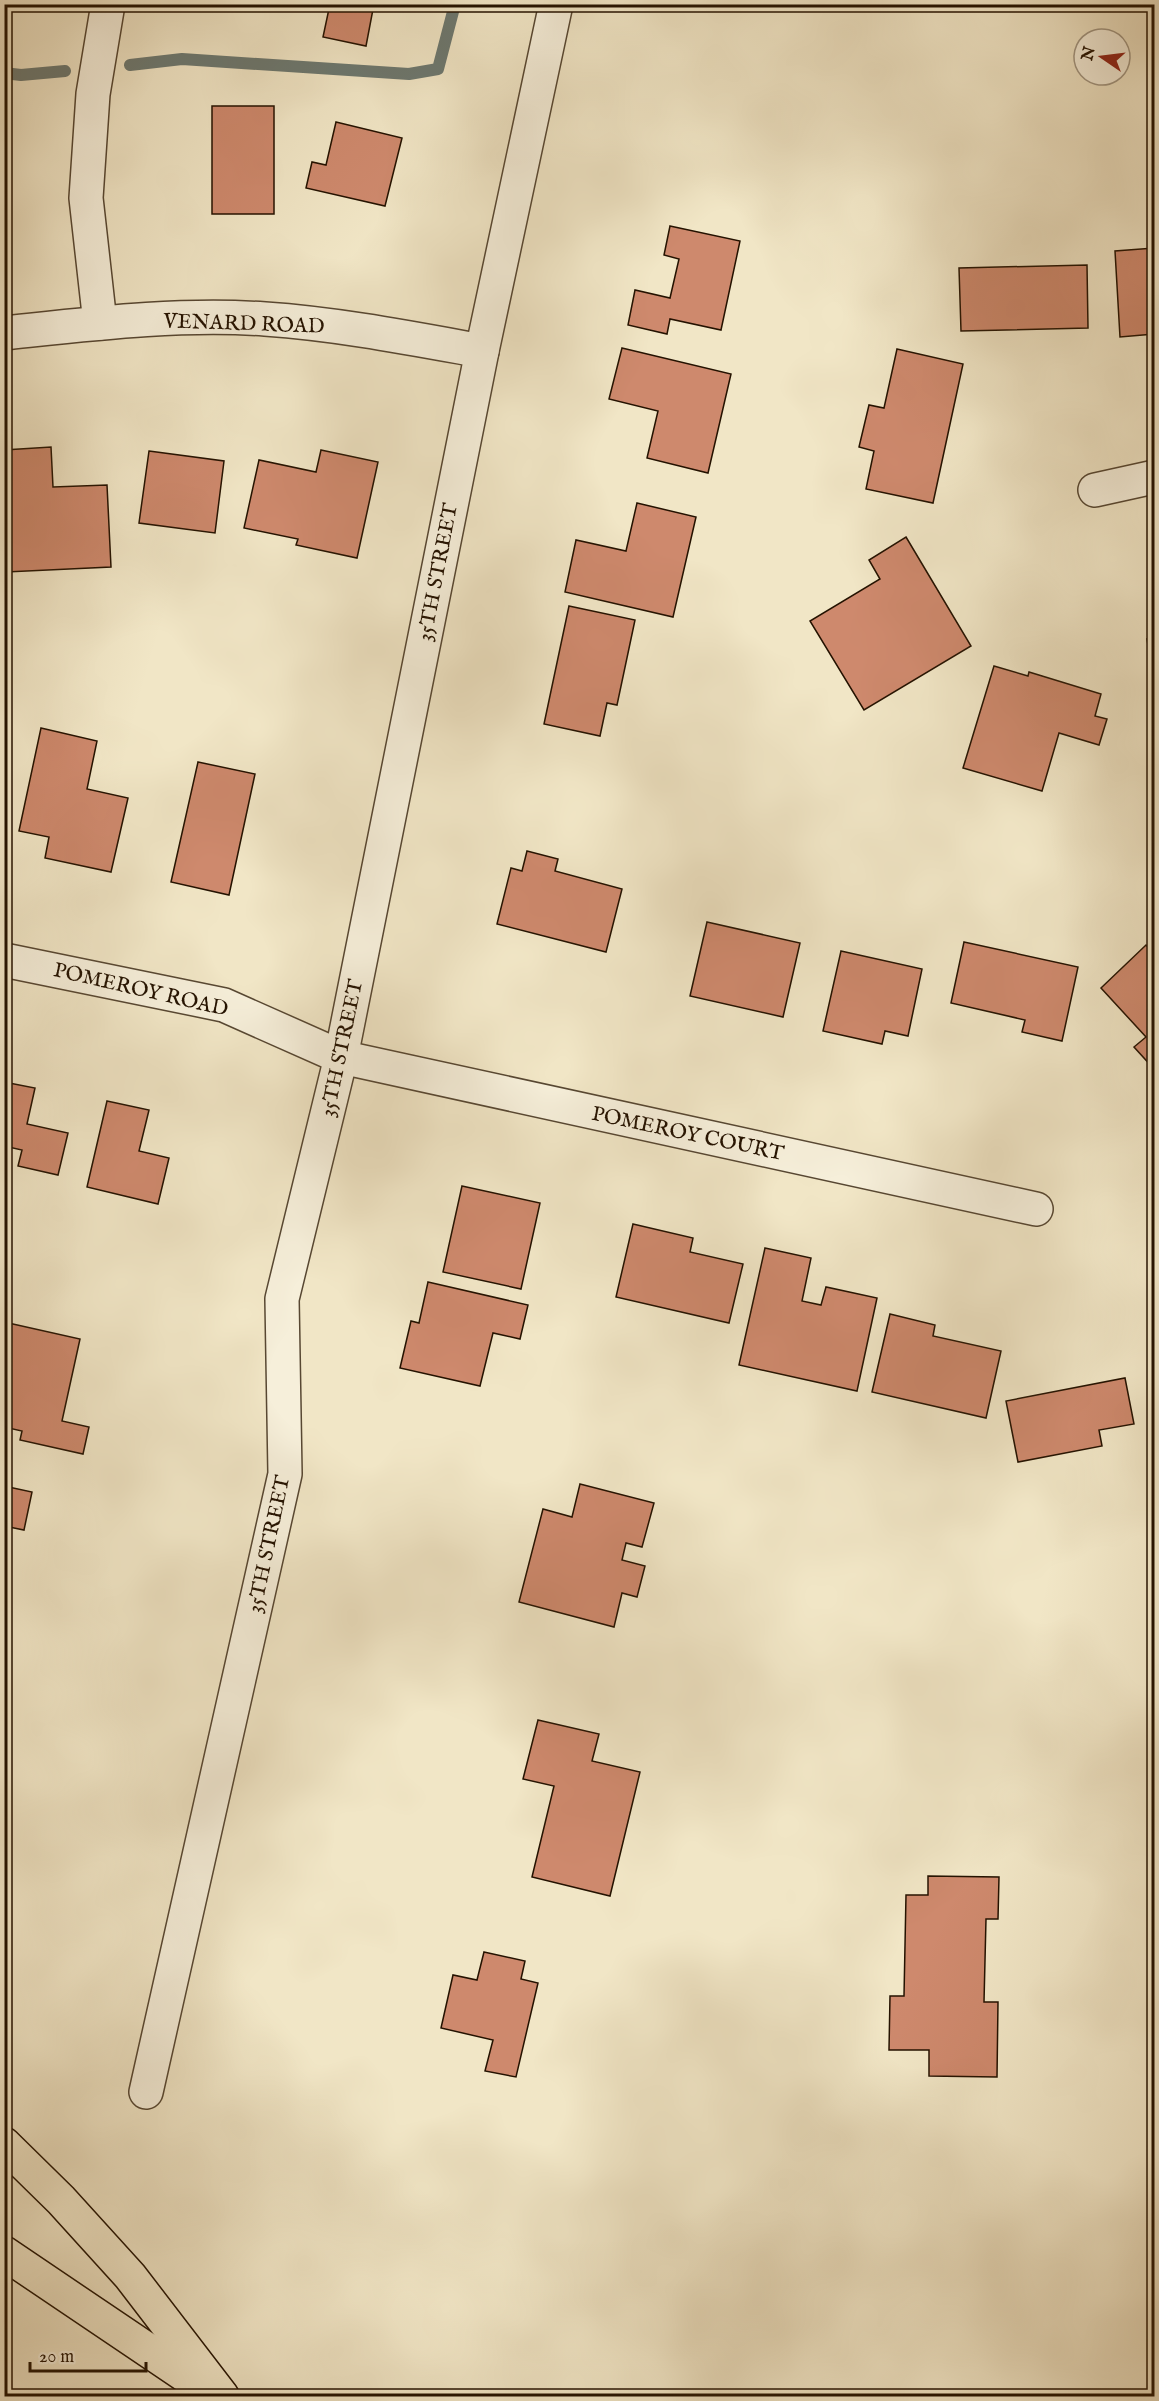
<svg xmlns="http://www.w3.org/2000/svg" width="1159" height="2401" font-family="'IM FELL English',serif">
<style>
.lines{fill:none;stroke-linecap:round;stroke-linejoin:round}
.stream{stroke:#6d7971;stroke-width:12}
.building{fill:#ce896d;stroke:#241200;stroke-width:1.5}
.minor-casing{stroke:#574732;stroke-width:36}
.highway-casing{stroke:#241200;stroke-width:36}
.minor{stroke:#f6efda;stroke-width:33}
.highway{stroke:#f1e6c6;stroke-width:33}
.labels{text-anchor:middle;stroke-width:6;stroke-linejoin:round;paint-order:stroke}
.street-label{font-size:21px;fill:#241200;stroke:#f6efda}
</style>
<rect width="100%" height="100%" fill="#f1e6c6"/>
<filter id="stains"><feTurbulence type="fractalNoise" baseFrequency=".00333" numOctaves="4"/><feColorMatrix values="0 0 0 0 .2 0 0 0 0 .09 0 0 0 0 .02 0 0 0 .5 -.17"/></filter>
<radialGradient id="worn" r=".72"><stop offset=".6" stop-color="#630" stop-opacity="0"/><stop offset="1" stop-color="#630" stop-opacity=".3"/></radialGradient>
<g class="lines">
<g class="stream">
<polyline points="130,65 182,59 409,74 438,69 455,4"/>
<polyline points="4,73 21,75 65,71"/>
</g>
</g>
<g class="building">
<polygon points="330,4 374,4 366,46 323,37"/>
<rect x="212" y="106" width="62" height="108"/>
<polygon points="336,122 402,138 385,206 306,188 312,162 326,165"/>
<polygon points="670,226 740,241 721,330 670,319 667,334 628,325 635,290 670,298 679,259 664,255"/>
<polygon points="1154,248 1154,334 1120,337 1115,251"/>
<polygon points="1087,265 1088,328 961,331 959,268"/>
<polygon points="622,348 731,374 708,473 647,458 658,411 609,399"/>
<polygon points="897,349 963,364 933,503 866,489 874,451 859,447 869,405 884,408"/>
<polygon points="51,447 53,487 107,485 111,567 6,572 4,450"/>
<polygon points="321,450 378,462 357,558 296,545 298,539 244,528 259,460 316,472"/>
<polygon points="149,451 224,461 215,533 139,523"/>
<polygon points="637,503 696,517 673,617 565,592 576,540 626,551"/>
<polygon points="906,537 971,646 864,710 810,621 880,579 869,560"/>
<polygon points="569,606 635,620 617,705 607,703 600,736 544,724"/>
<polygon points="1154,638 1154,686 1147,639"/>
<polygon points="994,666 1028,676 1029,672 1101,694 1095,716 1107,719 1099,745 1059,733 1042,791 963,768"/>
<polygon points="41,728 97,741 87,789 128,798 111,872 45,858 49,837 19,831"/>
<polygon points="198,762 255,774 229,895 171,882"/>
<polygon points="527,851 558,859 555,871 622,889 606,952 497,924 511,868 522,871"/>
<polygon points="707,922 800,943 783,1017 690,996"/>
<polygon points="964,942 1078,967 1062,1041 1022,1032 1025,1020 951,1003"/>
<polygon points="1146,945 1154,954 1154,1069 1134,1047 1146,1037 1101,988"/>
<polygon points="841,951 922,969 908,1036 885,1031 882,1044 823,1031"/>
<polygon points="4,1082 35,1088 27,1124 68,1133 58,1175 18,1166 22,1150 4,1146"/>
<polygon points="107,1101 149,1110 139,1151 169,1158 158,1204 87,1187"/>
<polygon points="462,1186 540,1203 521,1289 443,1272"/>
<polygon points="633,1224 693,1238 690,1252 743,1264 729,1323 616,1297"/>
<polygon points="765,1248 811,1258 802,1301 821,1305 826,1287 877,1298 857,1391 739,1365"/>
<polygon points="428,1282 528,1305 520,1339 493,1333 480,1386 400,1368 411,1321 419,1323"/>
<polygon points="890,1314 935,1325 933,1336 1001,1351 986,1418 872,1392"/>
<polygon points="4,1322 80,1339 62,1421 89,1427 83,1454 20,1440 22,1431 4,1427"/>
<polygon points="1125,1378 1134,1424 1099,1430 1102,1446 1018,1462 1006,1401"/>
<polygon points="580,1484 654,1503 642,1547 626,1543 622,1560 645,1566 637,1597 622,1593 614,1627 519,1602 543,1509 572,1517"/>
<polygon points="4,1486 32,1492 24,1530 4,1526"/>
<polygon points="538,1720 599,1734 592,1761 640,1772 610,1896 532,1877 554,1786 523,1779"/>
<polygon points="928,1876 999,1877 998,1919 986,1919 984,2002 998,2002 997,2077 929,2076 929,2050 889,2050 890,1996 904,1996 906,1895 928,1895"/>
<polygon points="484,1952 525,1961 521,1979 538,1983 516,2077 485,2071 493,2040 441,2028 453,1975 477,1980"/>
</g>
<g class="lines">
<g class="minor-casing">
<g id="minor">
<polyline points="100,323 86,198 93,94 108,4"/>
<path d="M 4,333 C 90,324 178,313 265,319 C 338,324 410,338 482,351"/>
<polyline points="1095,490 1154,477"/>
<polyline points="4,960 224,1005 341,1057 1036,1209"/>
<polyline points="146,2092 285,1474 282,1299 341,1057 482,351 556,4"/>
</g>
</g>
<g class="highway-casing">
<g id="highway">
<polyline points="4,2144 61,2200 130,2276 222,2396"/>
<polyline points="4,2253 207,2390"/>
</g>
</g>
<use href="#minor" class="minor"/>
<use href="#highway" class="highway"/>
</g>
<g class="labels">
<g class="street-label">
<text transform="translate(244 323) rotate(2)" y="7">VENARD ROAD</text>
<text transform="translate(437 572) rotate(-79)" y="7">35TH STREET</text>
<text transform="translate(141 989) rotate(13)" y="7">POMEROY ROAD</text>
<text transform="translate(341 1048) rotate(-78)" y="7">35TH STREET</text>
<text transform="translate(688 1133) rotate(12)" y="7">POMEROY COURT</text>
<text transform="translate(268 1544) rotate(-78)" y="7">35TH STREET</text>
</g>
</g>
<rect width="1159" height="2401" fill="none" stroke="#f1e6c6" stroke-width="24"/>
<rect x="6" y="6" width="1147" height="2389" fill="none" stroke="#241200" stroke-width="3"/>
<rect x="12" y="12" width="1135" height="2377" fill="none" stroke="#241200" stroke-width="1.5"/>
<g transform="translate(1102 57) rotate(284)"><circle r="28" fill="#f6efda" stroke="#a29783" stroke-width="1.5"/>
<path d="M0-4.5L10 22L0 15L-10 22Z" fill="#8f2418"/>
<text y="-9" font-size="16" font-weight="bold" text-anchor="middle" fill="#241200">N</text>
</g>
<path d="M30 2362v9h116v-9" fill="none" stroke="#241200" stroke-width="3"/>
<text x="39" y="2362" font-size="18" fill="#241200" stroke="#f6efda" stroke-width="4.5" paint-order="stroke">20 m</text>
<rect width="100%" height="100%" filter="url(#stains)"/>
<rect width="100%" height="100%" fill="url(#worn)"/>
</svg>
